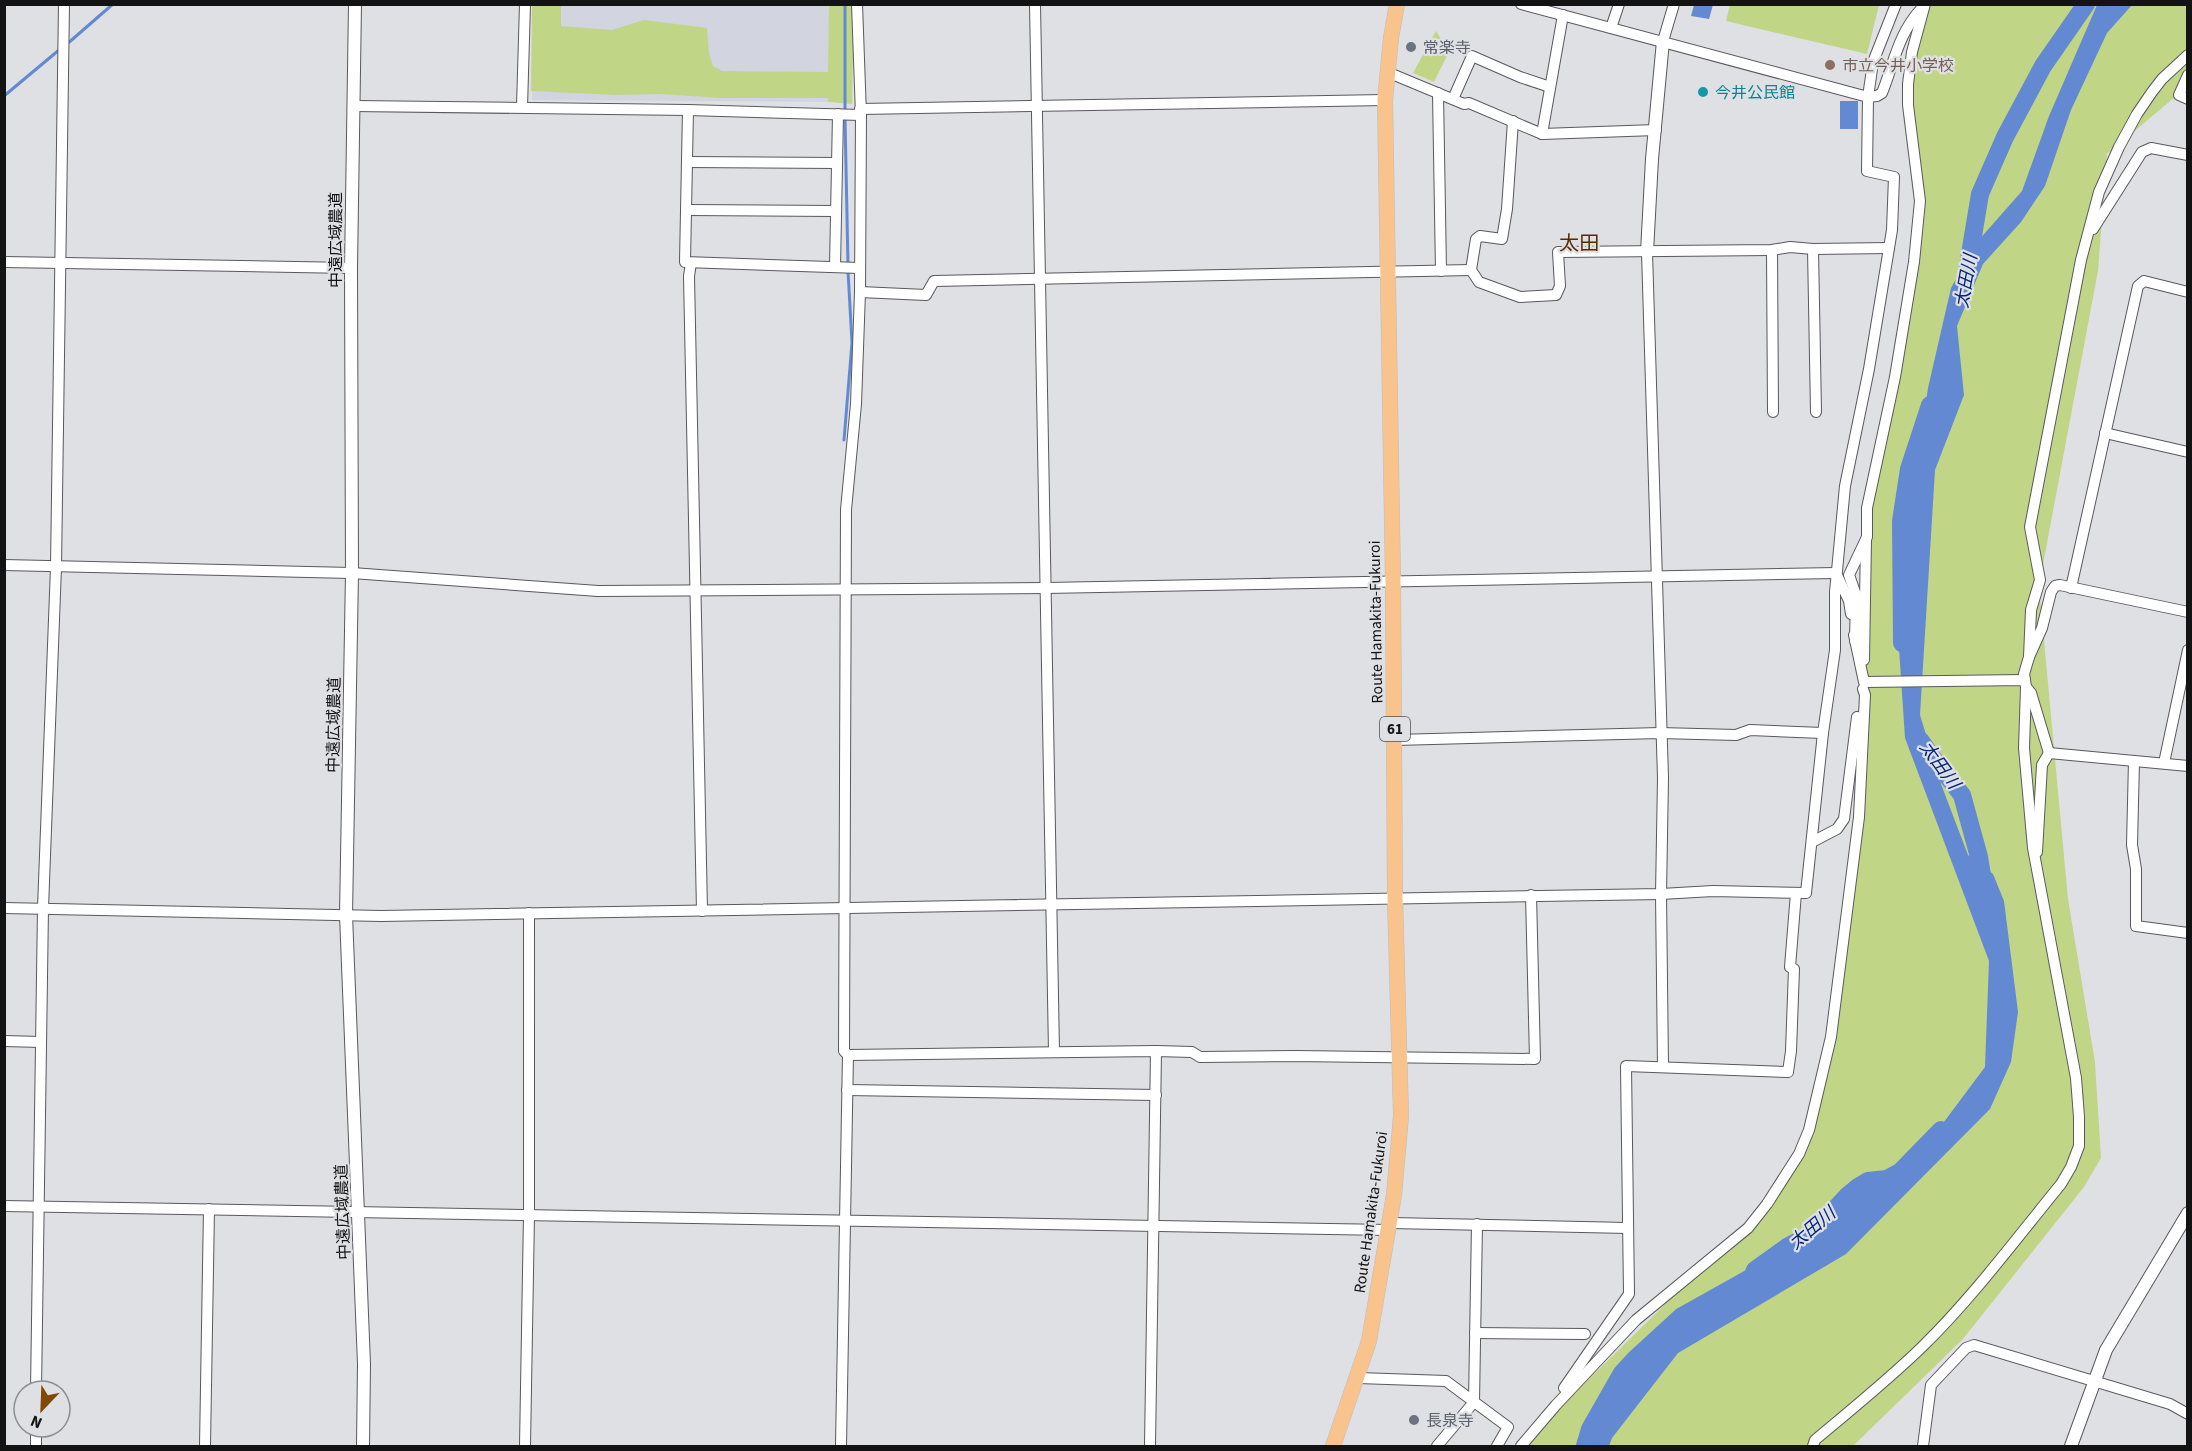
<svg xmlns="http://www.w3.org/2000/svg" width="2192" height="1451" font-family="'Source Sans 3','Noto Sans JP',sans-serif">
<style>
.built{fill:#d2d4df}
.green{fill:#c1d587}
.water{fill:#6389d3}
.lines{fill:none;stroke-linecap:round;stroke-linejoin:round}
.stream{stroke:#6389d3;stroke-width:3}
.river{stroke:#6389d3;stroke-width:18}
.minor-casing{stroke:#59595d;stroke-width:12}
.tertiary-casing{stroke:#59595d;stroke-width:14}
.primary-casing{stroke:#bdbdbd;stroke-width:16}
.minor{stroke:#fff;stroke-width:10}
.tertiary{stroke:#fff;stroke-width:12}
.primary{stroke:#f8c38c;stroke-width:15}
.worship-dot{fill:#6b7280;stroke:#dfe0e4;stroke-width:2}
.education-dot{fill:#8d6e63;stroke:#dfe0e4;stroke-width:2}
.culture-dot{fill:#0f9aa8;stroke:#dfe0e4;stroke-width:2}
.labels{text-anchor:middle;stroke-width:4.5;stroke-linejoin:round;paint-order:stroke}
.shield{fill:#dfe0e4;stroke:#505052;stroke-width:1.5}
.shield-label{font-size:15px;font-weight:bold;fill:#131314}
.worship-label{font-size:16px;fill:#5b616d;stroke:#dfe0e4;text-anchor:start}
.education-label{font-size:16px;fill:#785e54;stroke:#dfe0e4;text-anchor:start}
.culture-label{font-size:16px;fill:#0d838f;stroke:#dfe0e4;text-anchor:start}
.street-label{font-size:16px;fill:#131314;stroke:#dfe0e4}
.water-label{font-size:18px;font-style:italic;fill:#03277d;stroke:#dfe0e4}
.quarter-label{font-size:20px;fill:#552c00;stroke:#dfe0e4}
</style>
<rect width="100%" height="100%" fill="#dfe0e4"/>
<polygon class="built" points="534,5 830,5 834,102 532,100"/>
<g class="green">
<polygon points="532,5 561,5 561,26 612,30 644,20 707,28 709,54 713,66 722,71 828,72 829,5 854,5 852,104 828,102 828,98 721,98 660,94 615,95 531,91"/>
<polygon points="1730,5 1730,4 1879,5 1867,54 1726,21"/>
<polygon points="1925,5 2187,5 2187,87 2107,154 2098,271 2039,586 2068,899 2095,1062 2101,1158 2084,1187 1963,1339 1853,1446 1521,1446 1767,1204 1807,1135 1831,1037 1865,695 1867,508 1909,290 1919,192 1908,84"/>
<polygon points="1436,31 1449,52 1434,82 1413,73"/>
</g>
<g class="water">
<polygon points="1694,5 1713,5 1709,19 1691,16"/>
<polygon points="2097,5 2132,5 2107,33 2071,110 2045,186 2021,222 1983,264 1957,326 1964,395 1935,470 1920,715 1941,784 1968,855 1993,874 2004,901 2018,1012 2011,1062 1990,1109 1846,1254 1678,1353 1612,1438 1609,1446 1587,1446 1605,1403 1634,1359 1682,1316 1752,1277 1755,1270 1822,1223 1847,1196 1869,1181 1885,1179 1908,1163 1926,1146 1985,1067 1989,961 1905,738 1899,648 1909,515 1928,388 1951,288 1977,242 2022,191 2049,116"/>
<rect x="1840" y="101" width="18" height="28"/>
</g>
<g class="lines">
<g class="stream">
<polyline points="845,4 845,112"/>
<polyline points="67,44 113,4"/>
<polyline points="4,96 59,50"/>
<polyline points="845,118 848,265"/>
<polyline points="844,440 852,343 848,271"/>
</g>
<g class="river">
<polyline points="1966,278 1980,194 2005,137 2043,66 2086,4"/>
<polyline points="1902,643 1901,521 1909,469 1930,405"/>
<polyline points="1920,740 1932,757 1962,795 1979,857 1984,887"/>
<polyline points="1585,1446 1590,1429 1622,1373 1634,1360 1682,1316 1752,1277 1755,1270 1787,1247 1806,1237 1822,1223 1847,1196 1858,1187 1868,1181 1887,1179 1900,1172 1941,1130"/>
</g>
<g class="minor-casing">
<g id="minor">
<polyline points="1035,4 1054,1052"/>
<path d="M 1521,4 L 1868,97 L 1877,96 L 1882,93 C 1894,63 1898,34 1921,9"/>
<polyline points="1611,28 1619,4"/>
<polyline points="1663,41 1674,4"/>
<polyline points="1387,72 1464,104 1469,103 1542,134 1656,130"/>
<polyline points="2188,75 2179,95 2188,99"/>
<polyline points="1438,93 1441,271"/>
<polyline points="1453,99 1472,56 1520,77 1550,87"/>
<polyline points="353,106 688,110 861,115"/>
<polyline points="522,107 525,4"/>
<polyline points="860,109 1385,100"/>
<polyline points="688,110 685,262 860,268"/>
<polyline points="1513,121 1507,209 1502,239 1480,236 1476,239 1471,270 1479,282 1520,297 1556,295 1560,286 1558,252 1772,250 1790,247 1813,249 1889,248"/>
<polyline points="1542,134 1563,15"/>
<polyline points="687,162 837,163"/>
<polyline points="686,210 836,211"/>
<polyline points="2093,229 2142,152 2151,148 2188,155"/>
<polyline points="1813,249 1816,412"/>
<polyline points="1772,250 1773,412"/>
<polyline points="1647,252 1663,778 1661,894 1663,1067"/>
<polyline points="4,262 351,268"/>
<polyline points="691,263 689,276 702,911"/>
<polyline points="835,267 838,114"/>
<polyline points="860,292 926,295 934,281 1471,270"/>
<polyline points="2105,433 2188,452"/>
<polyline points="4,565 352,573 598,591 1046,588 1836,573"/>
<polyline points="1837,575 1849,601 1851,614"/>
<polyline points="2071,588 2138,286 2144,281 2188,292"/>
<polyline points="1854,635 1864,682 2025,680 2026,687 2031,693 2049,753"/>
<polyline points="1855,641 1856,595 1849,575 1867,537 1867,508 1895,377 1914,262 1920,201 1908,105 1908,84 1912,52 1925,4"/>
<polyline points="2029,657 2031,610 2040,580 2030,527 2081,260 2099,192 2119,147 2137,114 2152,92 2162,79 2188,55"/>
<polyline points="1864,660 1866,540"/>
<polyline points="2025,680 2024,674 2029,657 2042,628 2051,592 2055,586 2060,585 2188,612"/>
<polyline points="1395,740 1660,733 1736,735 1750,730 1823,733"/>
<polyline points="2049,753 2188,766"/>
<polyline points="2134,761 2132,845 2136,869 2136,926 2188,933"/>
<polyline points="2164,763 2188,650"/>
<polyline points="1812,842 1837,829 1844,819 1857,717"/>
<polyline points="2037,852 2042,765 2049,753"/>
<polyline points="4,908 381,916 1661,894 1713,891 1806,893 1823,733 1835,650 1835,592 1845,486 1869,369 1892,230 1894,177 1867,171 1868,97 1873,62 1896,4"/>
<polyline points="4,1041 41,1042"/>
<polyline points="848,1055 1156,1051 1192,1052 1200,1057 1296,1056 1535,1059 1531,895"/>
<polyline points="847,1090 1156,1095"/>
<polyline points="4,1206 1389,1230"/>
<polyline points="1390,1223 1628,1228"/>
<polyline points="1475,1333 1585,1334"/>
<polyline points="1358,1378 1446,1381 1508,1427 1497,1446"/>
<polyline points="1564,1388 1629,1294 1626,1066 1788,1072 1791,1051 1794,969 1790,967 1796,893"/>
<polyline points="36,1391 43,908 56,567 64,4"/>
<polyline points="36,1446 36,1427"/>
<polyline points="205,1446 209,1209"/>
<polyline points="525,1446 529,1215 529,913"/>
<polyline points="841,1446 848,1055 844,1051 846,510 856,404 860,292 861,115 857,4"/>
<polyline points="1150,1446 1156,1051"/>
<polyline points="1437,1446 1474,1402 1477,1224"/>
<polyline points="1521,1446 1556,1405 1636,1320 1748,1228 1767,1204 1799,1154 1809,1130 1831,1037 1859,817 1865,695 1863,689"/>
<path d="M 1813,1446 L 1815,1440 C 1852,1409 1888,1380 1922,1347 C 1973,1297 2016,1239 2061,1184 L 2071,1167 L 2079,1146 L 2079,1117 L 2076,1078 L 2033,848 L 2024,748 L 2026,687"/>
<polyline points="1923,1446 1931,1385 1966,1348 1974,1345 2170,1404 2188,1414"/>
</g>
</g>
<g class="tertiary-casing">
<g id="tertiary">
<polyline points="355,4 351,268 352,573 346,915 364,1364 363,1446"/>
<polyline points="1647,252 1652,159 1663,41"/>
<polyline points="2071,1446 2106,1350 2188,1213"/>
</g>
</g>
<g class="primary-casing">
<polyline id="primary" points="1333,1446 1369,1341 1394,1195 1401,1116 1395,898 1393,581 1385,100 1391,38 1397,4"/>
</g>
<use href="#minor" class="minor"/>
<use href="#tertiary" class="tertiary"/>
<use href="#primary" class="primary"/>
</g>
<g class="worship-dot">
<circle cx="1411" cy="47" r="6"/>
<circle cx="1414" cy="1420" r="6"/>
</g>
<circle class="education-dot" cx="1830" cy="65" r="6"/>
<circle class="culture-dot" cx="1703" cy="92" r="6"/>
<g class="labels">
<rect class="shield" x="1380" y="717" width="30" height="24" rx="4.5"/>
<g class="shield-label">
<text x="1395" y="734">61</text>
</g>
<g class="worship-label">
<text x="1423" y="53">常楽寺</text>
<text x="1426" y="1426">長泉寺</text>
</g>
<g class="education-label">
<text x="1842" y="71">市立今井小学校</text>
</g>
<g class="culture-label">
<text x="1715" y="98">今井公民館</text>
</g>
<g class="street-label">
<text transform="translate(335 240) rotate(-90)" y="6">中遠広域農道</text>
<text transform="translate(1375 622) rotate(-91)" y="6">Route Hamakita-Fukuroi</text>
<text transform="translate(333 725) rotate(-89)" y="6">中遠広域農道</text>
<text transform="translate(342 1212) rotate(-92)" y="6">中遠広域農道</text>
<text transform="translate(1370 1212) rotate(-82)" y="6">Route Hamakita-Fukuroi</text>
</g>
<g class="water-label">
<text transform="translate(1966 281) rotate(-80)" y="6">太田川</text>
<text transform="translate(1940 765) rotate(54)" y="6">太田川</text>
<text transform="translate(1812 1228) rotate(-40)" y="6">太田川</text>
</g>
<g class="quarter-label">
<text x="1579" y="250">太田</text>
</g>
</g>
<rect width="2192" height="1451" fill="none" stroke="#131314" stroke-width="12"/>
<g transform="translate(42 1409) rotate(203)"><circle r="28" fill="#dfe0e4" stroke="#8d8e91" stroke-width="1.5"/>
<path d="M0-4.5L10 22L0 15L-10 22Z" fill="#824700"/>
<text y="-9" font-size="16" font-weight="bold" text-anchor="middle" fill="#131314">N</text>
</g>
</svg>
